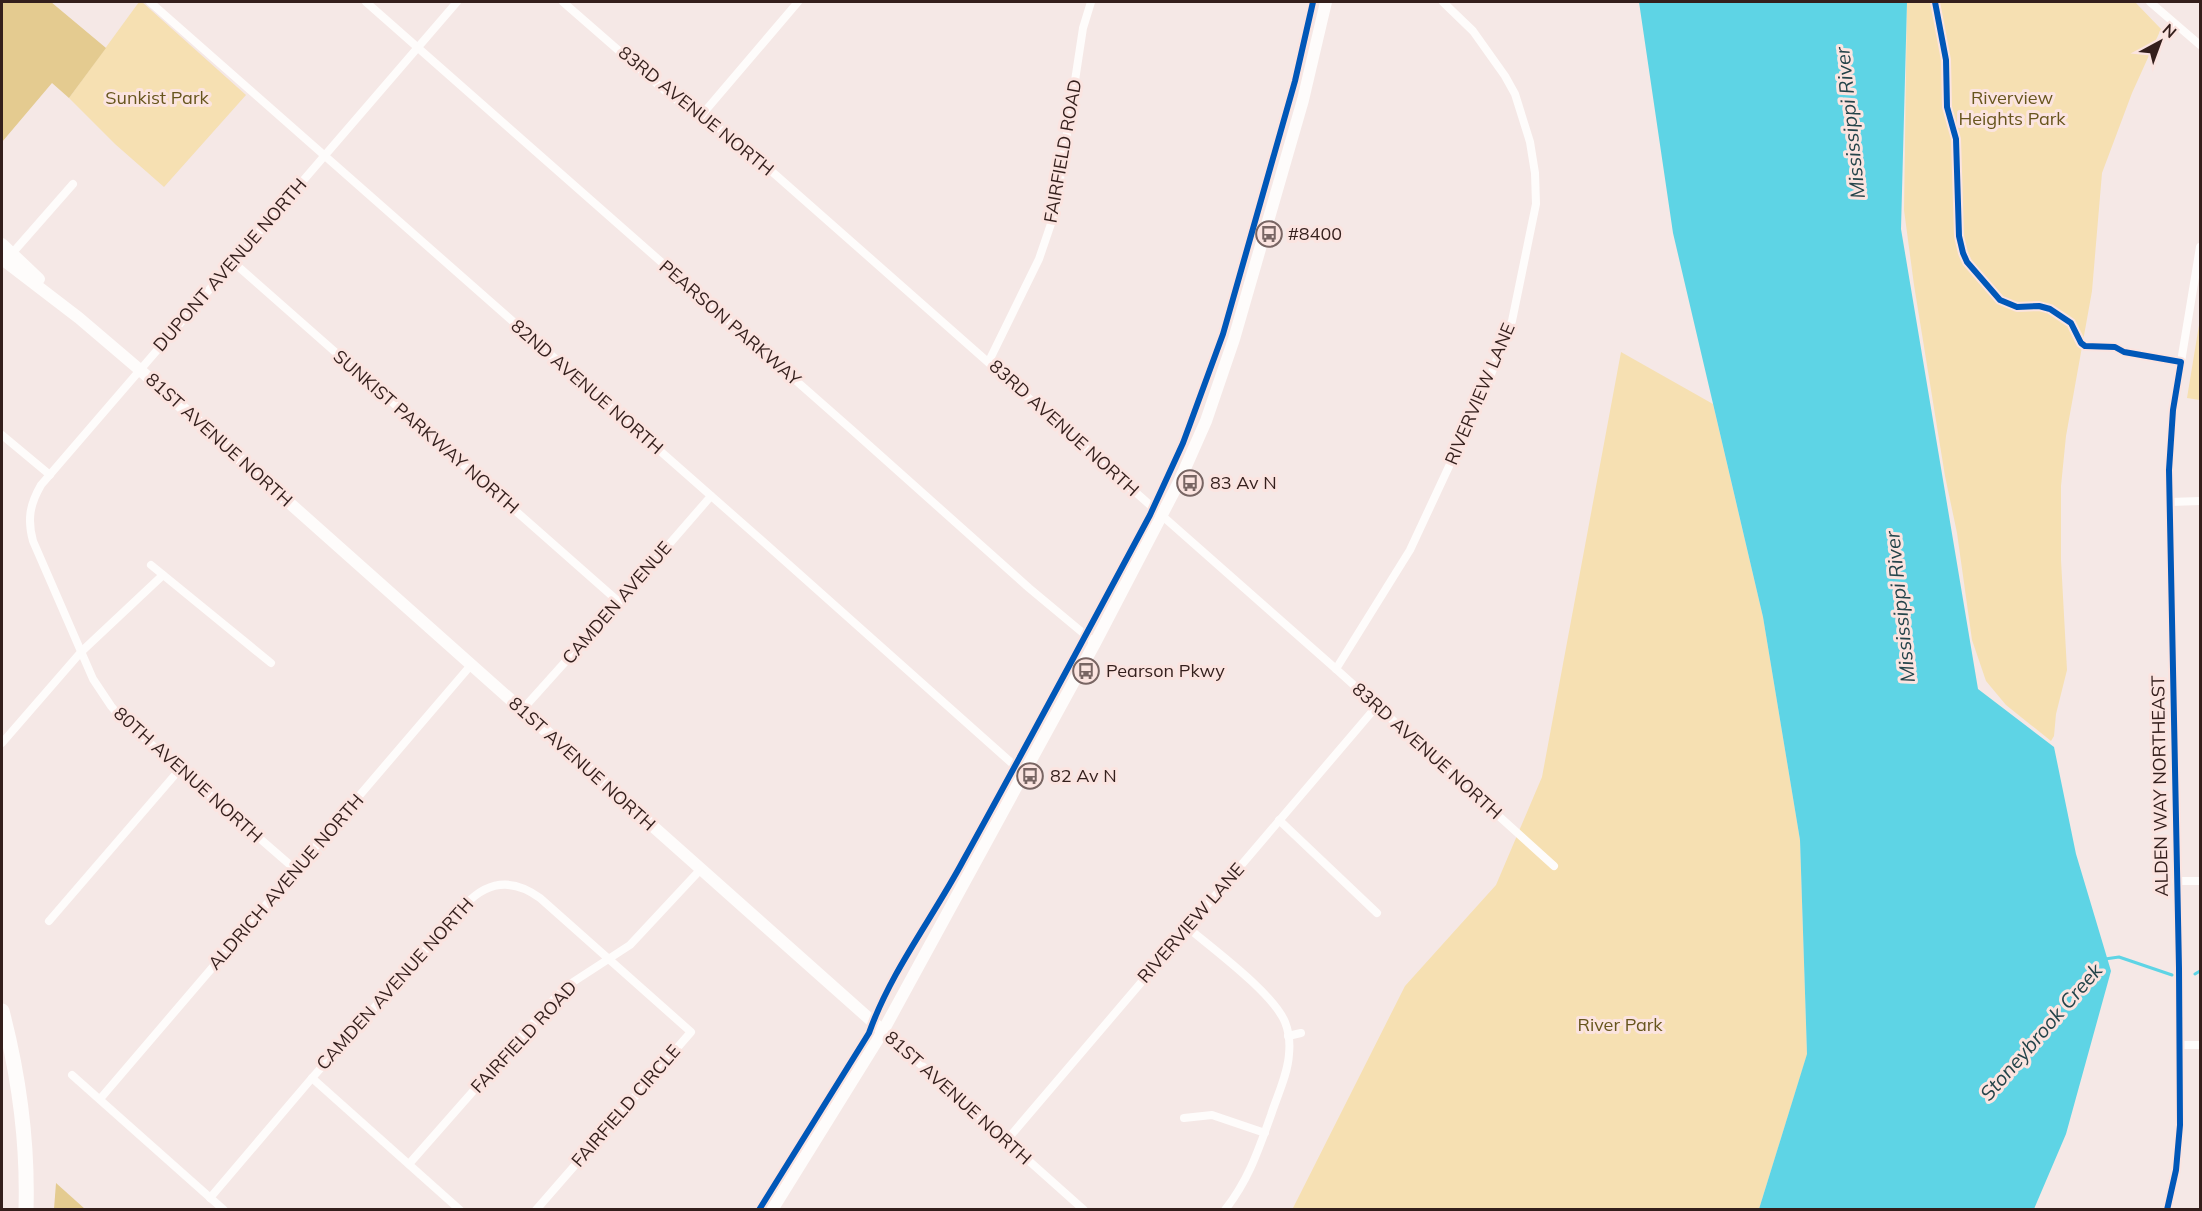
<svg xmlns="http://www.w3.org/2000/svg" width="2202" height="1211" font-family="Mulish,sans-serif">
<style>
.green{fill:#f6e0b2}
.forest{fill:#e4cb90}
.water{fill:#5ed4e5}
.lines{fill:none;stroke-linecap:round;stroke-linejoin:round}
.stream{stroke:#5ed4e5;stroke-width:3}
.street{stroke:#fefcfb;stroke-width:8}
.secondary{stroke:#fefcfb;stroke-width:12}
.highway{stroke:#fefcfb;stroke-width:15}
.cycleway-casing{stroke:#fbe4e0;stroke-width:10}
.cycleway{stroke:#0057b8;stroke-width:6}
.labels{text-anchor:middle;stroke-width:6;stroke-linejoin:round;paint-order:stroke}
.park-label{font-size:18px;fill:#67551d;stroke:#fbe4e0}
.street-label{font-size:18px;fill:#341f1c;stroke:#fbe4e0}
.poi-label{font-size:18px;fill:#341f1c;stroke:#fbe4e0;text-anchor:start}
.water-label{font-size:20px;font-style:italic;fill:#24444a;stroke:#fbe4e0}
</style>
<rect width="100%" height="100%" fill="#f5e8e6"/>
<g class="green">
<polygon points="139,2 142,2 246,95 164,187 115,144 69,98"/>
<polygon points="1907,2 2135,2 2161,29 2132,93 2102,173 2092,291 2066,436 2061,486 2061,560 2067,670 2056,714 2054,736 2051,741 2006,705 1986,681 1972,640 1957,533 1945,476 1914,285 1904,210"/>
<polygon points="2200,319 2200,400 2187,398"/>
<polygon points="1621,352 1713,404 1763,617 1800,840 1807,1055 1759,1209 1292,1210 1405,986 1496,885 1542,777"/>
</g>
<g class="forest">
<polygon points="2,2 51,2 106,48 69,98 52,83 2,142"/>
<polygon points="56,1183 85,1209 54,1209"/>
</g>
<polygon class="water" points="1639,2 1907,2 1901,229 1978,689 2054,747 2076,854 2111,971 2066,1134 2034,1209 1759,1209 1807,1054 1800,840 1763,617 1673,233"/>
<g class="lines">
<g class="stream">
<polyline points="2105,959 2119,957 2172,975"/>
<polyline points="2195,974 2200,971"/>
</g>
<g class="street">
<polyline points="150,2 759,538 1015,766 1025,772"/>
<polyline points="366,2 852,430 1029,588 1095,643"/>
<polyline points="563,2 672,97 735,139 1336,669 1554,866"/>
<polyline points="2150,2 2200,45"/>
<polyline points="700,117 798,2"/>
<polyline points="9,257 73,184"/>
<polyline points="233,262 619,602"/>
<polyline points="2124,352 2181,362"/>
<polyline points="989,361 1039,259 1055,212 1083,28 1091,2"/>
<polyline points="2,435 50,475"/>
<polyline points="2170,502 2200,501"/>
<polyline points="151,565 271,663"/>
<polyline points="1336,669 1410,550 1486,387 1512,321 1536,204 1535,173 1530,142 1515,94 1505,76 1473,31 1443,2"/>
<polyline points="522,710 619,602 711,496"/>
<polyline points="2,743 81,652 163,575"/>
<polyline points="1279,820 1377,913"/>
<path d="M 296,870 L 121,718 L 111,706 L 93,679 L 33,541 C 27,519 30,504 41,485 L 457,2"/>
<polyline points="2176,881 2200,881"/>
<polyline points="49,921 180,769"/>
<path d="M 1187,927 C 1213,949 1273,993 1285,1022 C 1289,1032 1290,1044 1289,1054 C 1288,1074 1277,1096 1271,1115 C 1258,1151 1249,1179 1225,1210"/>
<polyline points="883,1031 1084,1210"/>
<polyline points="1288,1036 1301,1033"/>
<polyline points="2179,1045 2200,1045"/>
<polyline points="72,1075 224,1210"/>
<polyline points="312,1078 460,1210"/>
<polyline points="100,1099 471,665"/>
<polyline points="1184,1118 1212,1115 1265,1133"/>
<polyline points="1006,1141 1376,707"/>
<polyline points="409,1164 556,997 570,984 630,945 700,870"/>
<path d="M 210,1198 L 312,1078 L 466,904 C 489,880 514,879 540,898 L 691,1032 L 536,1210"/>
<polyline points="2167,1210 2176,1170 2180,1125 2179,968 2169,470 2173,410 2200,247"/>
</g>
<g class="secondary">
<polyline points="2,244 39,279"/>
<polyline points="2,259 79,318 140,370 883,1031"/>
<polyline points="772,1210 883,1031 1095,643 1179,482 1206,421 1234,339 1303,100 1326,2"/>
</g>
<path class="highway" d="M 2,1011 C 19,1076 28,1142 26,1210"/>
<g class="cycleway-casing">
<g id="cycleway">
<polyline points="1935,2 1946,60 1947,107 1956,139 1959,236 1963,253 1967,262 2000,300 2017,307 2039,306 2050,309 2071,323 2081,343 2085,346 2115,347 2124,352 2181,362 2173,410 2169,470 2179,968 2180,1125 2176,1170 2167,1210"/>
<path d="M 759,1210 L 869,1033 C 891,971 932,919 963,861 C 1026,747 1088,631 1150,515 L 1183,443 L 1223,334 L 1295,81 L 1313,2"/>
</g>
</g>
<use href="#cycleway" class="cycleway"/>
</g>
<defs>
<g id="bus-ring" transform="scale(1.35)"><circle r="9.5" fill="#fbe4e0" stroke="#786563" stroke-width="1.5"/><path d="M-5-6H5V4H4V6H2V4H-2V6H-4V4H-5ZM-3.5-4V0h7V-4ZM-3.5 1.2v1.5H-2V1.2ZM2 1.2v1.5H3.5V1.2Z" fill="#786563"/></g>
</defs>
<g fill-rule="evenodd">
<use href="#bus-ring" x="1269" y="234"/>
<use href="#bus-ring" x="1190" y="483"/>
<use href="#bus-ring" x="1086" y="671"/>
<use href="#bus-ring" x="1030" y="776"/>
</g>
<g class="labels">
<g class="park-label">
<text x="157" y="104">Sunkist Park</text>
<text x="2012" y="104">Riverview<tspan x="2012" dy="21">Heights Park</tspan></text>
<text x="1620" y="1031">River Park</text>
</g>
<g class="street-label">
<text transform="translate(696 111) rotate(39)" y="6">83RD AVENUE NORTH</text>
<text transform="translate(1063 151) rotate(-80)" y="6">FAIRFIELD ROAD</text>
<text transform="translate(230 265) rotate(-49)" y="6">DUPONT AVENUE NORTH</text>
<text transform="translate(730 323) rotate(41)" y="6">PEARSON PARKWAY</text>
<text transform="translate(587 387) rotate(41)" y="6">82ND AVENUE NORTH</text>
<text transform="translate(1480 394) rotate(-67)" y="6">RIVERVIEW LANE</text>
<text transform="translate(1064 428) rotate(42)" y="6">83RD AVENUE NORTH</text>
<text transform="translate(426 432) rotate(41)" y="6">SUNKIST PARKWAY NORTH</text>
<text transform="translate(219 440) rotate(42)" y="6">81ST AVENUE NORTH</text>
<text transform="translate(617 603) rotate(-49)" y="6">CAMDEN AVENUE</text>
<text transform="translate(1427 751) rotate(42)" y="6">83RD AVENUE NORTH</text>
<text transform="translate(582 764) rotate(42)" y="6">81ST AVENUE NORTH</text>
<text transform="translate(188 775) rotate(42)" y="6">80TH AVENUE NORTH</text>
<text transform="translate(2160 786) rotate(-91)" y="6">ALDEN WAY NORTHEAST</text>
<text transform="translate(286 882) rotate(-49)" y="6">ALDRICH AVENUE NORTH</text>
<text transform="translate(1191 923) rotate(-49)" y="6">RIVERVIEW LANE</text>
<text transform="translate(395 984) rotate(-48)" y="6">CAMDEN AVENUE NORTH</text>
<text transform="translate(524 1037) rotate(-47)" y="6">FAIRFIELD ROAD</text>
<text transform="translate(958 1098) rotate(42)" y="6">81ST AVENUE NORTH</text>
<text transform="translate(626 1106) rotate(-49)" y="6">FAIRFIELD CIRCLE</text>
</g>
<g class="poi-label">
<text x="1288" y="240">#8400</text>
<text x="1210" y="489">83 Av N</text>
<text x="1106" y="677">Pearson Pkwy</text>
<text x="1050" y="782">82 Av N</text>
</g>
<g class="water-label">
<text transform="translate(1850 123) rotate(-96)" y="7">Mississippi River</text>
<text transform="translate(1900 607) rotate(-96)" y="7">Mississippi River</text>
<text transform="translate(2041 1032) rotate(-49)" y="7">Stoneybrook Creek</text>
</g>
</g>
<rect width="2202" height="1211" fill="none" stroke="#341f1c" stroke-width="6"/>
<g transform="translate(2160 42) rotate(41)" stroke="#fbe4e0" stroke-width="4.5" paint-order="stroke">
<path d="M0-4.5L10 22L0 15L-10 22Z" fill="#341f1c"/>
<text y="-9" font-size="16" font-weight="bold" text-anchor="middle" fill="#341f1c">N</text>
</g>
</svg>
